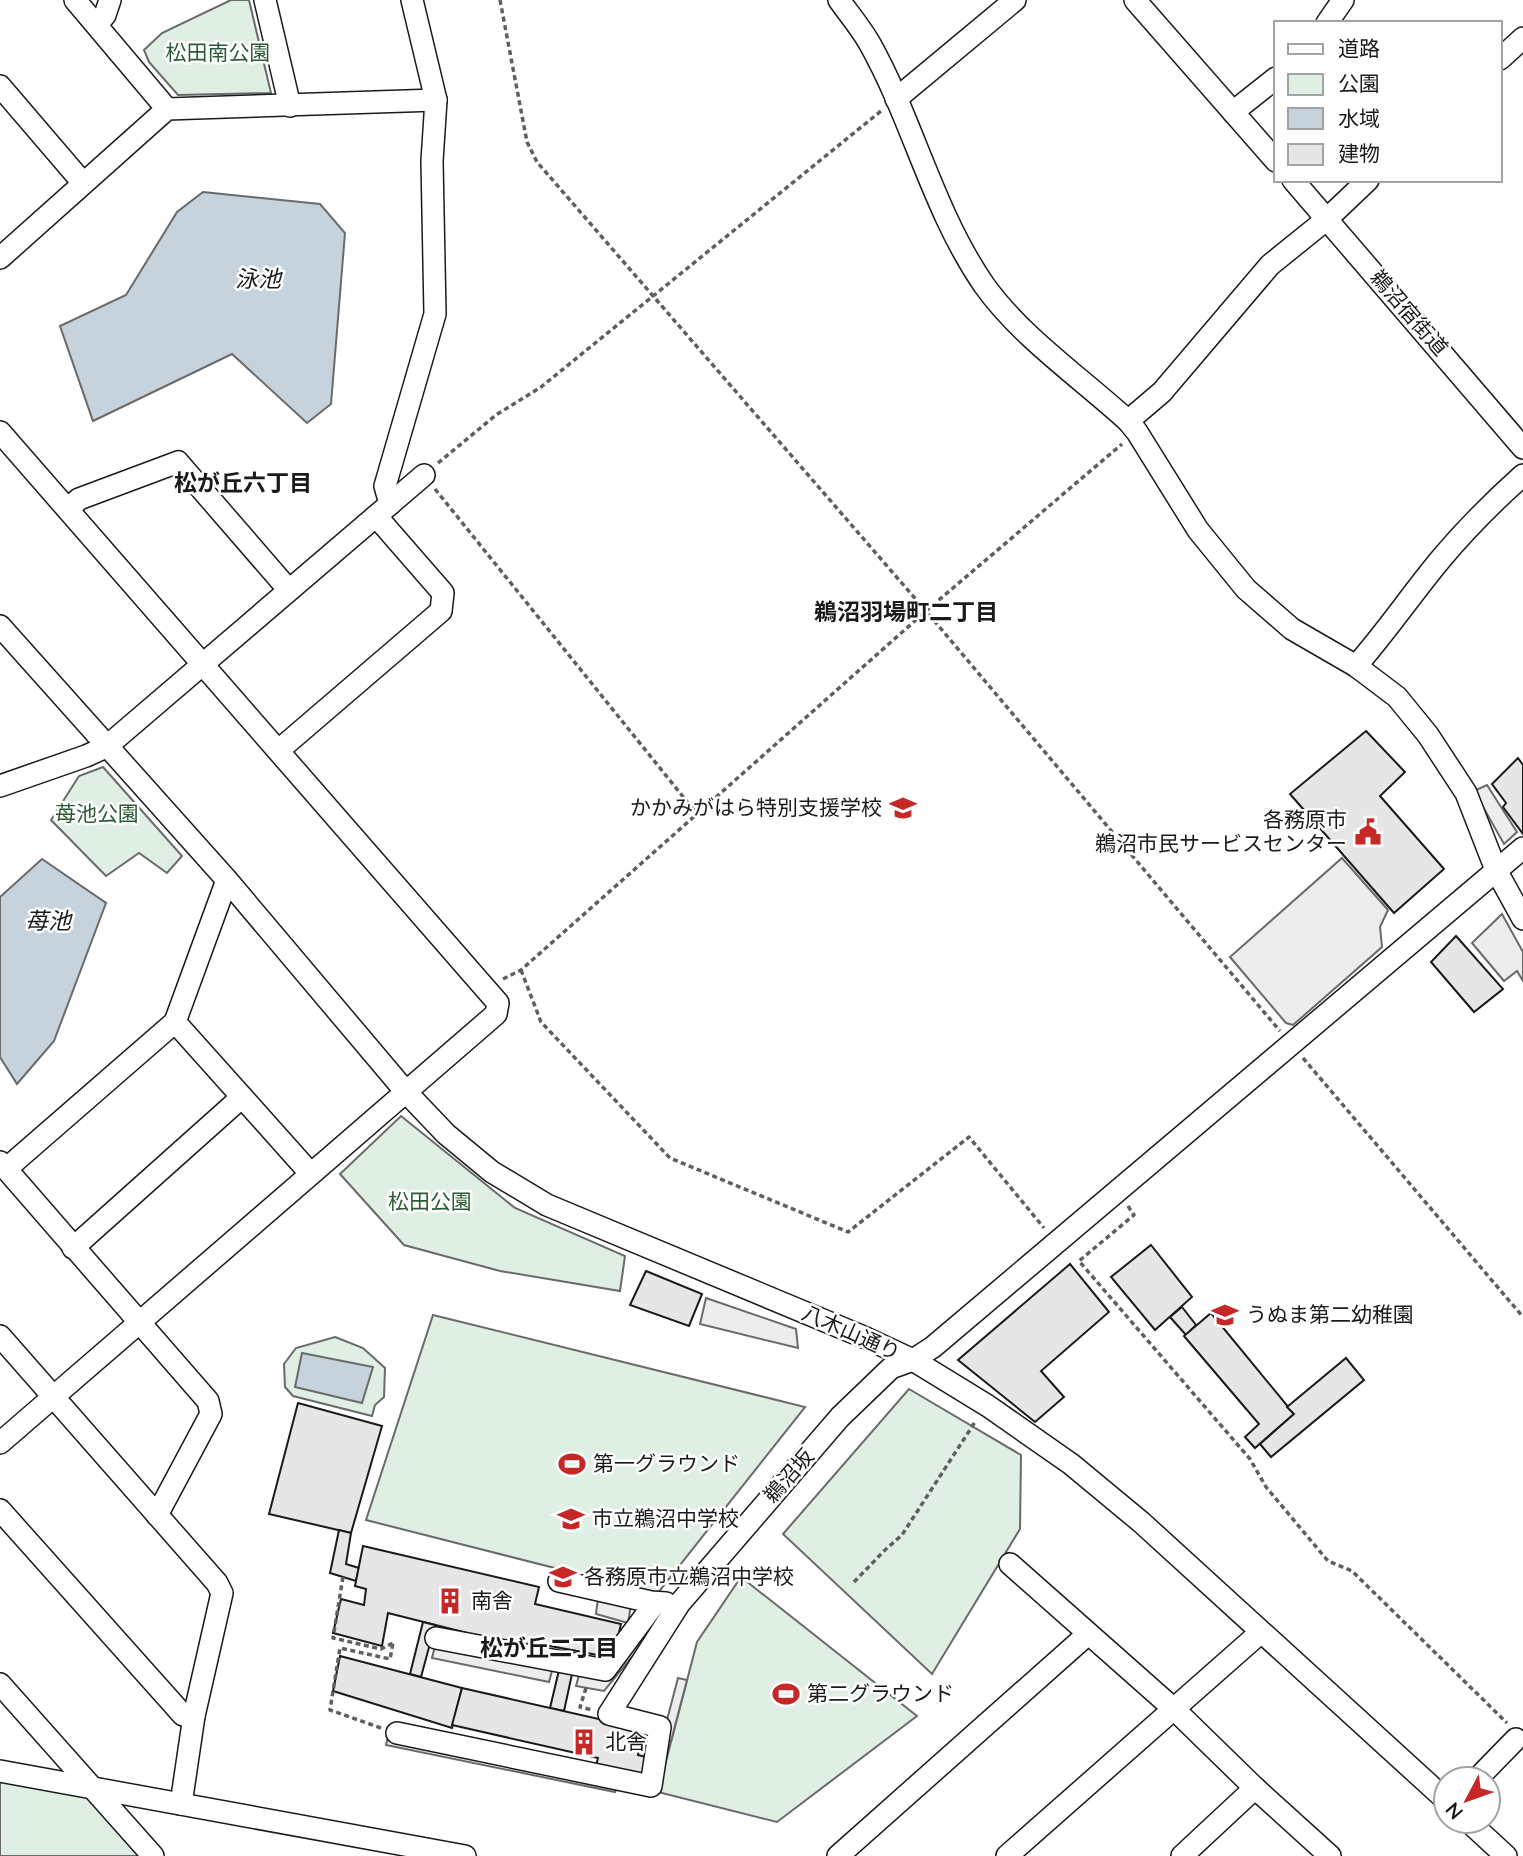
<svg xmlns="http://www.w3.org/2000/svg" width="1523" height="1856" font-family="Lato,'Noto Sans JP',sans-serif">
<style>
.green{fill:#e0efe3;stroke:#6a6a6a;stroke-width:2}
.parking{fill:#ededed;stroke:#6a6a6a;stroke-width:2}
.water{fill:#c6d2dc;stroke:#6a6a6a;stroke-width:2}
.building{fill:#e6e6e6;stroke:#1a1a1a;stroke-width:2}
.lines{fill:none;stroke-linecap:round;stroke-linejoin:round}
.minor-casing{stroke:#1a1a1a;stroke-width:24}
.path{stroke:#5f5f5f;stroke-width:3.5;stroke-dasharray:5 3.5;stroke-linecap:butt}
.minor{stroke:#fff;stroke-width:21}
.labels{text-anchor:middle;stroke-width:5;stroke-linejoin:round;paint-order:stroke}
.park-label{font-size:21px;fill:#2b5a34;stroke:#fff}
.street-label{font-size:21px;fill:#1a1a1a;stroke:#fff}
.poi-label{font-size:21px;fill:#1a1a1a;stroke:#fff;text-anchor:start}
.water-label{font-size:23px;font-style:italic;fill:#1a1a1a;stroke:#fff}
.neighbourhood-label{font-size:23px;font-weight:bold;fill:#1a1a1a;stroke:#fff}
</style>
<rect width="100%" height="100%" fill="#fff"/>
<g class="green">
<polygon points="231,0 249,0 271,93 178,95 149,62 144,50 162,33"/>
<polygon points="103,767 182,856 167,873 139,853 106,876 51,820 79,776"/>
<polygon points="401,1116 515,1208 625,1256 620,1291 500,1271 404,1245 340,1174"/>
<polygon points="433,1315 805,1407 657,1594 366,1520"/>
<polygon points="335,1337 363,1348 385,1368 384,1397 375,1405 372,1416 293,1396 285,1387 284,1364 296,1348"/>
<polygon points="909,1389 1021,1455 1020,1529 932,1674 783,1534"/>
<polygon points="741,1577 917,1716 777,1822 658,1792 697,1642"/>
<polygon points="0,1775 92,1793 141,1856 0,1856"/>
</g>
<g class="parking">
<polygon points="1487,785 1517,832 1504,844 1474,791"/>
<polygon points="1342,858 1388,910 1380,927 1382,947 1293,1025 1286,1023 1230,957"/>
<polygon points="1502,914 1523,952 1523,981 1517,971 1504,981 1472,943"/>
<polygon points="706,1298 796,1329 798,1348 700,1324"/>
<polygon points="598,1598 631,1605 628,1623 596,1614"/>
<polygon points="659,1613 664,1618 604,1691 576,1686 579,1675 598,1678"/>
<polygon points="436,1642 553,1667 549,1682 432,1658"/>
<polygon points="678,1678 687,1680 671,1741 662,1739"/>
<polygon points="388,1737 619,1782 615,1792 386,1745"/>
</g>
<g class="water">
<polygon points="203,192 320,204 345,233 331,404 307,423 232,354 93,421 60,326 126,295 177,212"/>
<polygon points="42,859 106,903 54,1041 17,1084 0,1057 0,897"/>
<polygon points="302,1353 373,1367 362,1403 295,1387"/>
</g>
<g class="building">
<polygon points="1366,731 1405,772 1380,796 1444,869 1394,913 1290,794"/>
<polygon points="1518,758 1523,765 1523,834 1503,807 1506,803 1492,784"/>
<polygon points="1456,936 1503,989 1474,1012 1431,962"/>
<polygon points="1151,1245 1192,1297 1155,1330 1111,1277"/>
<polygon points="1070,1264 1109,1312 1041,1371 1064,1397 1035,1422 958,1360"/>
<polygon points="646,1271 702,1294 689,1326 630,1305"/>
<polygon points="1182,1307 1196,1325 1186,1335 1170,1317"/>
<polygon points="1211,1313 1294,1414 1255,1448 1245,1437 1259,1424 1184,1336"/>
<polygon points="1346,1358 1364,1380 1271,1457 1260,1444 1294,1414 1287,1407"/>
<polygon points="298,1403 382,1426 351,1533 269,1514"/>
<polygon points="339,1530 351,1533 346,1564 359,1568 356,1581 330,1573"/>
<polygon points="363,1546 539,1587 535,1604 621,1624 613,1658 529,1642 527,1648 388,1613 382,1646 333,1633 341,1599 364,1605 366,1589 355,1586"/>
<polygon points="423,1622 435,1625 421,1677 410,1674"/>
<polygon points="564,1649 577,1651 564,1711 550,1708"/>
<polygon points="340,1656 462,1688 452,1728 333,1691"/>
<polygon points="462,1688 643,1729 638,1755 650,1758 647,1781 594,1773 598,1758 452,1725"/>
</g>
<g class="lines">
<g class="minor-casing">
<g id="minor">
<polyline points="75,0 167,109"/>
<polyline points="265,0 290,106"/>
<path d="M 839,0 C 849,14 861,28 870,44 C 913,121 933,211 984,285 C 1021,337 1081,378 1128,421 L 1137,432 L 1198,530 L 1246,589 L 1292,629 L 1356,666 L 1397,697 L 1428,735 L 1466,793 L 1496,870 L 1523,919"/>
<polyline points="1135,0 1276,161"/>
<polyline points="1327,23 1343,0"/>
<polyline points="97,24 105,15 110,0"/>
<polyline points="1500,59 1523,38"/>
<polyline points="0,86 83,183"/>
<polyline points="896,99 1015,0"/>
<polyline points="1233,112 1276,78"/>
<polyline points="1293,180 1523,448"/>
<polyline points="0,258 167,109 436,100"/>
<polyline points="1128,421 1162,392 1270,265 1327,219 1368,180"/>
<polyline points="0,432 498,1003 496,1014 0,1443"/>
<polyline points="390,504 385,486 435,314 432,161 436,100 412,0"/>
<polyline points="68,509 79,499 178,462 288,589"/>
<polyline points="0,626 227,880 406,1092 446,1134 492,1172 547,1205 866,1338 913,1360 988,1406 1071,1464 1141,1522 1446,1800"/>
<path d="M 1356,666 C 1386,632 1411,595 1440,560 C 1465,530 1494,501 1523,475"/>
<polyline points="279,750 441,611 443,593 376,516"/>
<polyline points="0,786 86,756 106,747 424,475"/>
<polyline points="175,1022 227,880"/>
<polyline points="0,1162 208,1401 211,1414 157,1515"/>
<polyline points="6,1169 175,1022 310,1173"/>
<polyline points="73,1248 242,1097"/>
<polyline points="0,1336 217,1583 222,1593 194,1716 181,1804"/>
<polyline points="0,1510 183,1715 194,1716"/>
<polyline points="1010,1564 1175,1710 1255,1788 1330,1856"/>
<polyline points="559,1581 651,1602 666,1603"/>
<polyline points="436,1638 605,1670 655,1603"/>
<polyline points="0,1684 153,1856"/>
<polyline points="397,1733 651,1786 660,1727 609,1714 679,1604 840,1417 891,1368 913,1360 933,1347 1523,848"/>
<polyline points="0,1771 465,1856"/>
<polyline points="1477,1779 1516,1739"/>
<polyline points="1468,1821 1506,1856"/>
<polyline points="838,1856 1088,1634"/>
<polyline points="1007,1856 1261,1632"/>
<polyline points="1182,1856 1255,1788"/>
</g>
</g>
<g class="path">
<polyline points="500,0 527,142 537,162 926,611 1280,1031"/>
<polyline points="438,463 496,415 541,387 881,111"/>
<polyline points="435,489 697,814"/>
<polyline points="521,970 541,1022 670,1158 848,1232 969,1137 1044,1228"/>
<polyline points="503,979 521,970 926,611 1122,444"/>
<polyline points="1303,1058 1523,1317"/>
<polyline points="1128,1206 1134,1215 1079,1261 1250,1459 1266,1487 1328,1561 1352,1571 1507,1723"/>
<polyline points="343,1577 333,1638 381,1649 393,1643"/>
<polyline points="854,1582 885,1550 902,1535 975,1422"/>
<polyline points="586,1688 580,1707 593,1710"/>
<polyline points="381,1728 330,1710 340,1648 390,1659 393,1643"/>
</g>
<use href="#minor" class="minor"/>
</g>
<defs>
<g id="school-bare" transform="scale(2.1)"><path d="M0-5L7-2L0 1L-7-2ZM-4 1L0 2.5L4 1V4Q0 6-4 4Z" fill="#c62828" stroke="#fff" stroke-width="2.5" paint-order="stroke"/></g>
<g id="civic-bare" transform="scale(2.1)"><path d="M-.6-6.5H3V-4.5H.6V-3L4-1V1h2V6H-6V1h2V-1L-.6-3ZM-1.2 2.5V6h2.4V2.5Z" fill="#c62828" stroke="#fff" stroke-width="2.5" paint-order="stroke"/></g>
<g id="stadium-bare" transform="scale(2.1)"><path d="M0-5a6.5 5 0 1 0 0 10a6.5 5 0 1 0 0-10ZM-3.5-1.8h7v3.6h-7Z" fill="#c62828" stroke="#fff" stroke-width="2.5" paint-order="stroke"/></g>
<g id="building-bare" transform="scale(2.1)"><path d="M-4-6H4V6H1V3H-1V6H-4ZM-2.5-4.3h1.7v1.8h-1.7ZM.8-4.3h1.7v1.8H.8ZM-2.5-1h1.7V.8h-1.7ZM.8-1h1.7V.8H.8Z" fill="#c62828" stroke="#fff" stroke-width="2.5" paint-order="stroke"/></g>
</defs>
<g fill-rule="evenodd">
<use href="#school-bare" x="903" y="808"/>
<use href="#civic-bare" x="1368" y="832"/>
<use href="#school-bare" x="1225" y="1315"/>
<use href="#stadium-bare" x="572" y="1464"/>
<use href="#school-bare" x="571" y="1519"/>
<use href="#school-bare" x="563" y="1577"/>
<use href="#building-bare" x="450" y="1601"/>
<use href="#stadium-bare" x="786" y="1694"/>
<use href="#building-bare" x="584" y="1742"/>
</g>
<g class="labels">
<g class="park-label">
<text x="218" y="60">松田南公園</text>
<text x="97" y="821">苺池公園</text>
<text x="430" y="1209">松田公園</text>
</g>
<g class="street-label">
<text transform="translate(1409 313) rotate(49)" y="7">鵜沼宿街道</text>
<text transform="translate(851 1333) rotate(24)" y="7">八木山通り</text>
<text transform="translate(789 1476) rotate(-49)" y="7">鵜沼坂</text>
</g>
<g class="poi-label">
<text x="882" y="815" text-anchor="end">かかみがはら特別支援学校</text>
<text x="1347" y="827" text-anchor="end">各務原市<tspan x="1347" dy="24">鵜沼市民サービスセンター</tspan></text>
<text x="1246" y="1322">うぬま第二幼稚園</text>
<text x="593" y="1471">第一グラウンド</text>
<text x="592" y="1526">市立鵜沼中学校</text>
<text x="584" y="1584">各務原市立鵜沼中学校</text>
<text x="471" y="1608">南舎</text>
<text x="807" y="1701">第二グラウンド</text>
<text x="605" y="1749">北舎</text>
</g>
<g class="water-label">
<text x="258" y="287">泳池</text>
<text x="48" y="929">苺池</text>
</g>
<g class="neighbourhood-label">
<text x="243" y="491">松が丘六丁目</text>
<text x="906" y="620">鵜沼羽場町二丁目</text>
<text x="549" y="1656">松が丘二丁目</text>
</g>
</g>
<rect x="1274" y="21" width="228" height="161" fill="#ffffff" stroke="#a3a3a3" stroke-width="2"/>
<rect x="1288" y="44" width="35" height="10" fill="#ffffff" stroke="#a3a3a3" stroke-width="2"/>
<text x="1338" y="56" font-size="21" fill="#1a1a1a">道路</text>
<rect x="1288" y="74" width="35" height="21" fill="#e0efe3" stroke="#a3a3a3" stroke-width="2"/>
<text x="1338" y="91" font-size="21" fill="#1a1a1a">公園</text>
<rect x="1288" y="108" width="35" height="21" fill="#c6d2dc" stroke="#a3a3a3" stroke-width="2"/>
<text x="1338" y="126" font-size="21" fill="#1a1a1a">水域</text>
<rect x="1288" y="144" width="35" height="21" fill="#e6e6e6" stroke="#a3a3a3" stroke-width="2"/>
<text x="1338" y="161" font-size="21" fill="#1a1a1a">建物</text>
<g transform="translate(1467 1800) rotate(229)"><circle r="33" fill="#ffffff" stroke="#a3a3a3" stroke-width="2"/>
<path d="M0-5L12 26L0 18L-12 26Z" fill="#c62828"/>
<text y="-10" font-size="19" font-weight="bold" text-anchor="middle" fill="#1a1a1a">N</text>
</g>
</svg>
